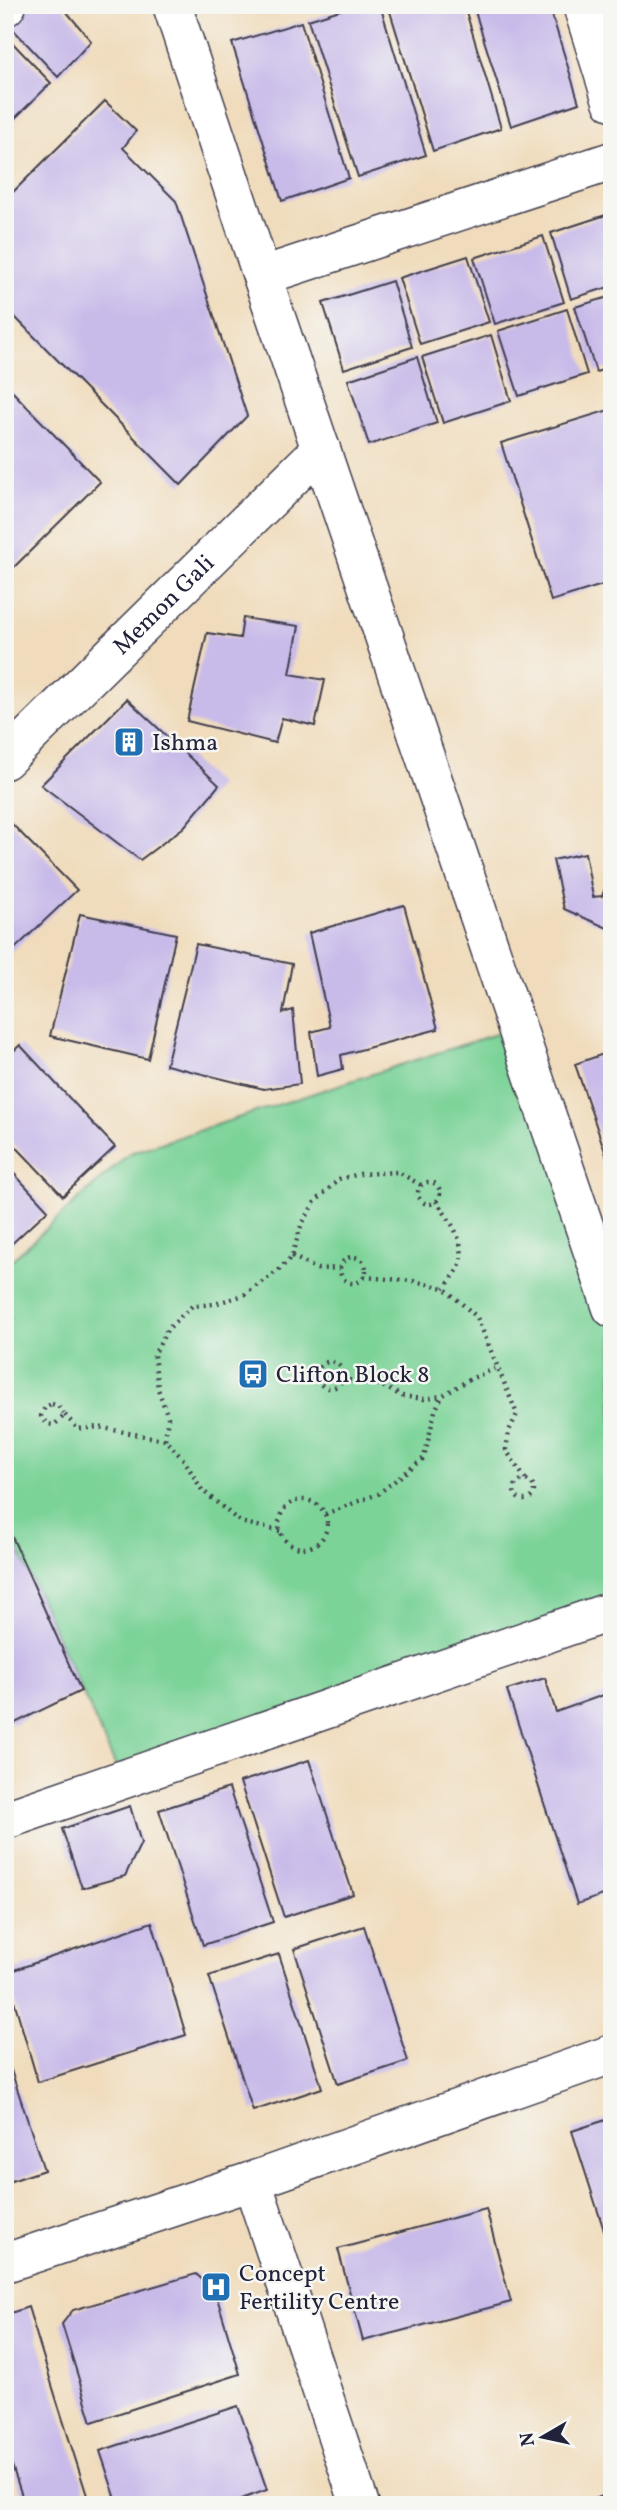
<svg xmlns="http://www.w3.org/2000/svg" width="617" height="2510" font-family="Vollkorn,serif">
<style>
.green{fill:#7bd398;stroke:#4e7a6a;stroke-width:2}
.building{fill:#c8bae9}
.lines{fill:none;stroke-linecap:round;stroke-linejoin:round}
.street-casing{stroke:#413e4e;stroke-width:41}
.path{stroke:#413e4e;stroke-width:4.5;stroke-dasharray:2 5;stroke-linecap:butt}
.street{stroke:#fff;stroke-width:38}
.labels{text-anchor:middle;stroke-width:5;stroke-linejoin:round;paint-order:stroke}
.street-label{font-size:24px;fill:#22223b;stroke:#f6f6f2}
.poi-label{font-size:24px;fill:#22223b;stroke:#f6f6f2;text-anchor:start}
</style>
<rect width="100%" height="100%" fill="#f6f6f2"/>
<filter id="ink" filterUnits="userSpaceOnUse"><feTurbulence type="fractalNoise" baseFrequency=".0143" numOctaves="2"/><feDisplacementMap in="SourceGraphic" scale="14" xChannelSelector="R" yChannelSelector="G"/><feConvolveMatrix kernelMatrix="1 2 1 2 8 2 1 2 1" color-interpolation-filters="sRGB"/></filter>
<filter id="wash" filterUnits="userSpaceOnUse"><feTurbulence type="fractalNoise" baseFrequency=".00686" numOctaves="4" result="noise"/><feDisplacementMap in="SourceGraphic" scale="28" xChannelSelector="R" yChannelSelector="G"/><feGaussianBlur stdDeviation="1.57" result="paint"/><feColorMatrix in="noise" values="0 0 0 0 0 0 0 0 0 0 0 0 0 0 0 0 0 1.4 0 .05"/><feComposite in="paint" operator="in"/></filter>
<g filter="url(#wash)">
<rect width="100%" height="100%" fill="#f0dcbc"/>
<polygon class="green" points="517,1027 612,1308 612,1611 122,1780 5,1521 5,1324 11,1318 5,1312 5,1266 130,1153"/>
<g id="blocks">
<g class="building">
<polygon points="27,5 61,5 91,41 58,77 9,25"/>
<polygon points="356,5 380,5 426,155 358,177 308,20"/>
<polygon points="388,5 464,5 501,128 433,151"/>
<polygon points="473,5 549,5 579,103 511,126"/>
<polygon points="602,5 612,5 612,32 611,32"/>
<polygon points="301,22 349,178 282,201 232,43"/>
<polygon points="5,35 51,83 5,128"/>
<polygon points="105,101 136,131 123,148 176,201 247,416 181,485 5,307 5,200"/>
<polygon points="612,213 612,286 571,299 551,233"/>
<polygon points="543,236 564,302 495,324 474,258"/>
<polygon points="468,256 489,322 420,344 399,278"/>
<polygon points="392,281 412,347 344,369 323,303"/>
<polygon points="612,296 612,367 596,372 575,307"/>
<polygon points="567,309 587,374 519,396 498,331"/>
<polygon points="491,335 511,401 443,423 422,357"/>
<polygon points="417,357 437,423 369,445 348,380"/>
<polygon points="5,384 100,482 5,576"/>
<polygon points="612,409 612,582 551,601 501,443"/>
<polygon points="243,618 299,626 290,674 325,680 315,726 282,718 275,743 187,721 207,633 240,638"/>
<polygon points="127,699 219,785 184,827 140,860 41,785"/>
<polygon points="8,820 77,890 5,958 5,822"/>
<polygon points="585,853 593,897 602,896 612,869 612,930 564,909 553,860"/>
<polygon points="404,905 438,1029 341,1055 343,1069 317,1076 311,1032 330,1027 309,933"/>
<polygon points="80,914 176,934 148,1059 50,1036"/>
<polygon points="196,944 292,964 283,1013 293,1010 300,1084 264,1089 166,1065"/>
<polygon points="20,1045 115,1147 63,1196 5,1135 5,1059"/>
<polygon points="612,1051 612,1169 611,1169 575,1064"/>
<polygon points="5,1164 48,1210 5,1250"/>
<polygon points="5,1521 81,1691 11,1725 5,1711"/>
<polygon points="545,1678 556,1712 612,1692 612,1892 577,1904 507,1690"/>
<polygon points="309,1760 353,1894 284,1917 240,1782"/>
<polygon points="229,1788 273,1922 203,1945 159,1810"/>
<polygon points="130,1806 141,1843 125,1876 82,1888 62,1829"/>
<polygon points="152,1922 186,2035 38,2082 6,1973"/>
<polygon points="364,1926 408,2061 338,2084 294,1949"/>
<polygon points="279,1954 322,2088 253,2111 209,1976"/>
<polygon points="5,2052 44,2170 5,2183"/>
<polygon points="612,2118 612,2252 611,2252 572,2131"/>
<polygon points="486,2209 511,2302 363,2341 338,2249"/>
<polygon points="196,2274 215,2291 240,2374 92,2422 62,2324 73,2310"/>
<polygon points="28,2307 56,2398 90,2505 25,2505 5,2444 5,2315"/>
<polygon points="238,2406 267,2490 224,2505 118,2505 100,2451"/>
<polygon points="612,2493 612,2505 578,2505 578,2504"/>
</g>
</g>
</g>
<g filter="url(#ink)">
<use href="#blocks" fill-opacity="0" stroke="#413e4e" stroke-width="2"/>
<g class="lines">
<g class="street-casing">
<g id="street">
<polyline points="172,5 262,276 612,1308"/>
<polyline points="582,5 612,101"/>
<polyline points="5,7 7,5"/>
<polyline points="262,276 612,161"/>
<path id="s1" d="M 5,760 L 321,449"/>
<polyline points="5,1820 612,1611"/>
<polyline points="252,2181 360,2505"/>
<polyline points="5,2263 252,2181 612,2054"/>
</g>
</g>
<g class="path">
<circle cx="429" cy="1193" r="11"/>
<path d="M 436,1201 C 449,1219 470,1246 458,1269 C 454,1276 449,1282 444,1288"/>
<polyline points="292,1256 317,1269 340,1268"/>
<circle cx="353" cy="1270" r="13"/>
<polyline points="364,1277 413,1281 444,1288 477,1317 517,1414 509,1431 506,1450 526,1480"/>
<circle cx="330" cy="1375" r="13"/>
<polyline points="342,1379 380,1385 402,1396 424,1399 441,1396"/>
<polygon points="52,1404 58,1406 65,1415 54,1425 47,1424 41,1416 45,1407"/>
<polyline points="65,1415 78,1429 98,1427 165,1440"/>
<circle cx="524" cy="1490" r="10"/>
<circle cx="303" cy="1524" r="24"/>
<polyline points="325,1514 378,1494 424,1458 435,1411 442,1396 470,1379 497,1368"/>
<polyline points="280,1531 240,1522 202,1490 184,1460 165,1440 168,1417 158,1389 154,1355 167,1330 192,1306 214,1304 244,1295 279,1270 292,1256 301,1226 314,1203 339,1179 360,1174 398,1172 421,1185"/>
</g>
<use href="#street" class="street"/>
</g>
</g>
<defs>
<g id="building-square" transform="scale(1.575)"><rect x="-9" y="-9" width="18" height="18" rx="4" fill="#1f6fb2" stroke="#f6f6f2"/><path d="M-4-6H4V6H1V3H-1V6H-4ZM-2.5-4.3h1.7v1.8h-1.7ZM.8-4.3h1.7v1.8H.8ZM-2.5-1h1.7V.8h-1.7ZM.8-1h1.7V.8H.8Z" fill="#fff"/></g>
<g id="bus-square" transform="scale(1.575)"><rect x="-9" y="-9" width="18" height="18" rx="4" fill="#1f6fb2" stroke="#f6f6f2"/><path d="M-5-6H5V4H4V6H2V4H-2V6H-4V4H-5ZM-3.5-4V0h7V-4ZM-3.5 1.2v1.5H-2V1.2ZM2 1.2v1.5H3.5V1.2Z" fill="#fff"/></g>
<g id="hospital-square" transform="scale(1.575)"><rect x="-9" y="-9" width="18" height="18" rx="4" fill="#1f6fb2" stroke="#f6f6f2"/><path d="M-5-5h3v3.5h4V-5h3V5h-3V1.5h-4V5h-3Z" fill="#fff"/></g>
</defs>
<g fill-rule="evenodd">
<use href="#building-square" x="129" y="742"/>
<use href="#bus-square" x="253" y="1374"/>
<use href="#hospital-square" x="216" y="2287"/>
</g>
<g class="labels">
<g class="street-label">
<text dy="8" stroke="none"><textPath href="#s1" startOffset="222">Memon Gali</textPath></text>
</g>
<g class="poi-label">
<text x="152" y="750">Ishma</text>
<text x="276" y="1382">Clifton Block 8</text>
<text x="239" y="2281">Concept<tspan x="239" dy="28">Fertility Centre</tspan></text>
</g>
</g>
<rect width="617" height="2510" fill="none" stroke="#f6f6f2" stroke-width="28"/>
<g transform="translate(543 2437) rotate(261)" stroke="#f6f6f2" stroke-width="5" paint-order="stroke">
<path d="M0-5L12 26L0 18L-12 26Z" fill="#22223b"/>
<text y="-10" font-size="19" font-weight="bold" text-anchor="middle" fill="#22223b">N</text>
</g>
</svg>
